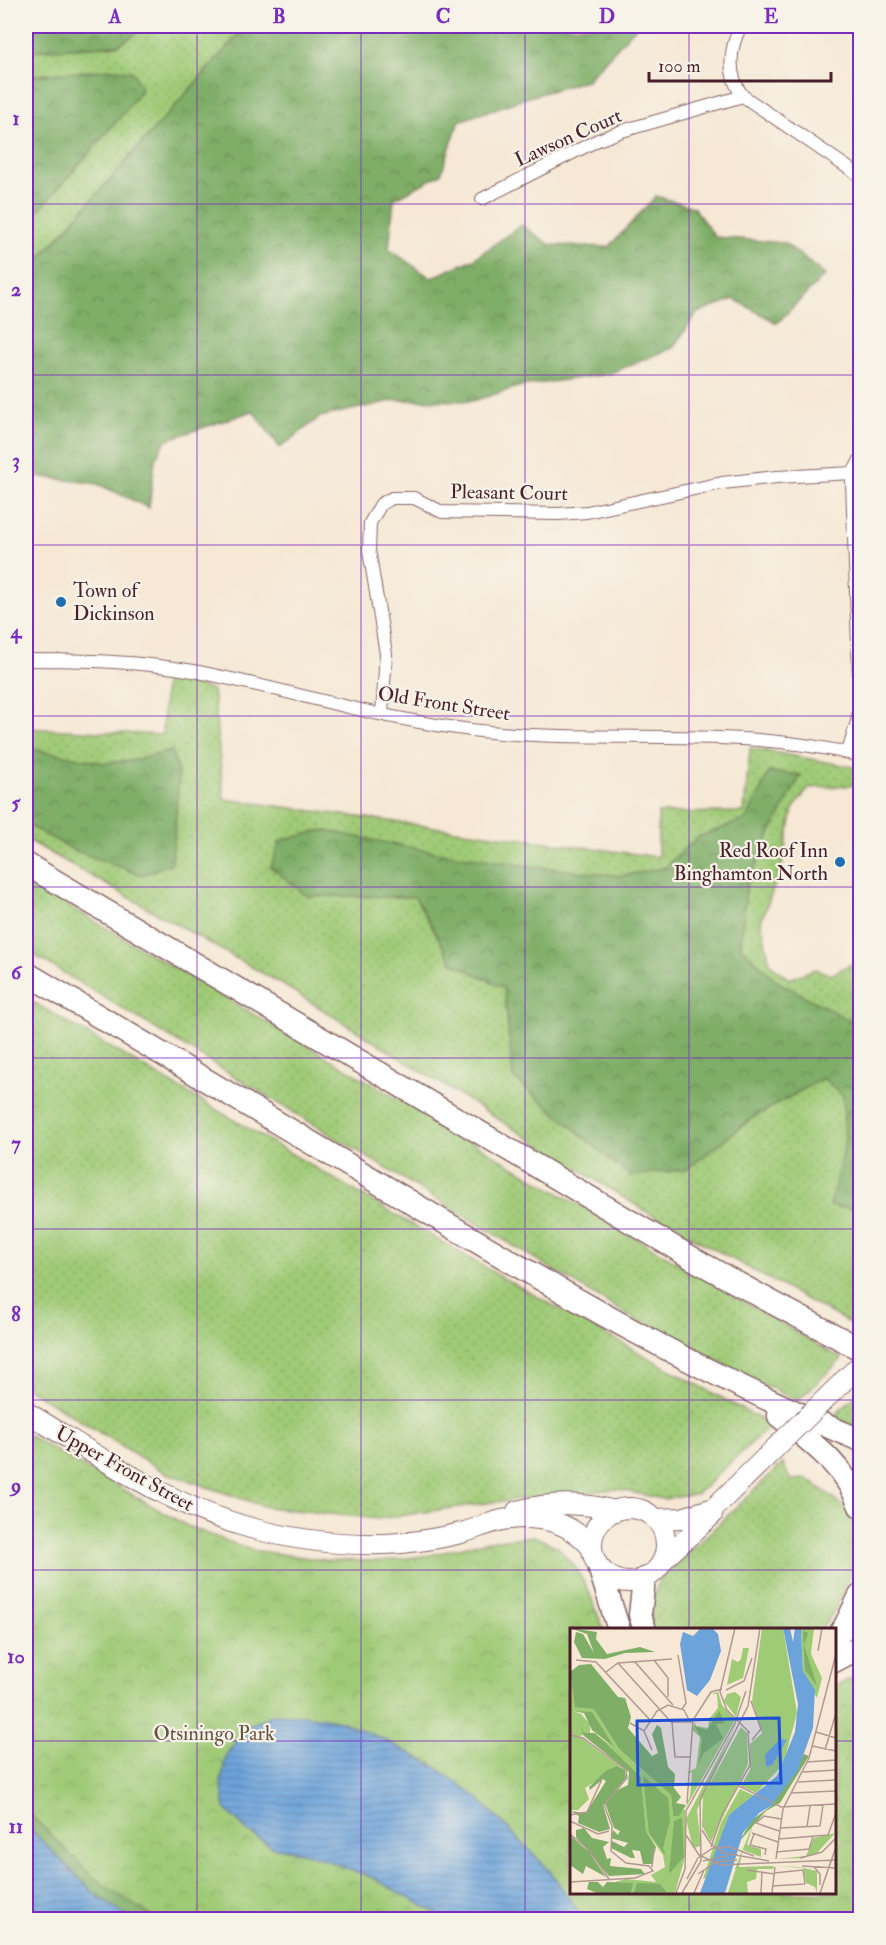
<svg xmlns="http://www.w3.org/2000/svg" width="886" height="1945" font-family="'IM FELL Double Pica',serif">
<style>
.grass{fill:url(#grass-dots);stroke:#747450;stroke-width:1.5}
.forest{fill:url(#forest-crowns);stroke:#646649;stroke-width:1.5}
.park{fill:url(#park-crowns);stroke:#747450;stroke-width:1.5}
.water{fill:url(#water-rules);stroke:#5b6182;stroke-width:1.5}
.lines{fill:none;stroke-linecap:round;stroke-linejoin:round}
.street-casing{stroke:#866566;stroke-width:14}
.primary-casing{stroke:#866566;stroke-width:22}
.highway-casing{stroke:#866566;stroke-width:25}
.street{stroke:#fff;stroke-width:12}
.primary{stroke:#fff;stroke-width:20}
.highway{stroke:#fff;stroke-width:22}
.primary-bridge-casing{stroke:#866566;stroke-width:22;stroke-linecap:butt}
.primary-bridge{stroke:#fff;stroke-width:20}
.grid{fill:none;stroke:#7b2cbf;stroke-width:1.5;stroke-opacity:0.55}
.poi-dot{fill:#1f6fb2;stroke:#f7f3e8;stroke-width:2}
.labels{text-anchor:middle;stroke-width:4.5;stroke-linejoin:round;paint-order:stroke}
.street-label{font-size:20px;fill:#4a1f2b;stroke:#f7f3e8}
.poi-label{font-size:20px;fill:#4a1f2b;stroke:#f7f3e8;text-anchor:start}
.park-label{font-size:20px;fill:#645242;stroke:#f7f3e8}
.inset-road{fill:none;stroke:#b19891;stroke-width:1.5}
.view{fill:#1d4ed8;fill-opacity:0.15;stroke:#1d4ed8;stroke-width:3}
.inset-edge{fill:none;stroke:#4a1f2b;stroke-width:3}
.neatline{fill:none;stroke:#7b2cbf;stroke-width:2}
.grid-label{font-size:20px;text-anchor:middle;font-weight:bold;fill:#7b2cbf}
</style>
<defs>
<pattern id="grass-dots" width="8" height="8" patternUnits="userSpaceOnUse" patternTransform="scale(1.5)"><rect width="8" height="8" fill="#9fca76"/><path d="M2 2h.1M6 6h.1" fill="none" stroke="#8aad66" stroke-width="1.8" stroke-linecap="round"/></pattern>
<pattern id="forest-crowns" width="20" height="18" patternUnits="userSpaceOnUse" patternTransform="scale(1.5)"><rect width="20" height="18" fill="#7fae67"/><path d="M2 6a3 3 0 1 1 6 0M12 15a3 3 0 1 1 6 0" fill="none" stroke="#6a8d55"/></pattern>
<pattern id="park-crowns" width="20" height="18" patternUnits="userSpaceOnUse" patternTransform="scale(1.5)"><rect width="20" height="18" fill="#9fca76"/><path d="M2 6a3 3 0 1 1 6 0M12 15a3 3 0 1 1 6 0" fill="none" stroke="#8aad66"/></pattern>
<pattern id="water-rules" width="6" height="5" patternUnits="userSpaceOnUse" patternTransform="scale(1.5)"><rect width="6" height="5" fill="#6ca3da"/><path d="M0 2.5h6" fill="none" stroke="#5b84b1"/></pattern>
</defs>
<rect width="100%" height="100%" fill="#f7f3e8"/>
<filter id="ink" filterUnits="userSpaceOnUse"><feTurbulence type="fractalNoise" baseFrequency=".0167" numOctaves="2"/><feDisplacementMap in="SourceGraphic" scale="12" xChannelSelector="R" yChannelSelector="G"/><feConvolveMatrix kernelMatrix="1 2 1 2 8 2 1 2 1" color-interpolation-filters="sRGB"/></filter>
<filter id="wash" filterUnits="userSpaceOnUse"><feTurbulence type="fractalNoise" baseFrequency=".008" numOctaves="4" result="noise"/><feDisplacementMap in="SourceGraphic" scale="24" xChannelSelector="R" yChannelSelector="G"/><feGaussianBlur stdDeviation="1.35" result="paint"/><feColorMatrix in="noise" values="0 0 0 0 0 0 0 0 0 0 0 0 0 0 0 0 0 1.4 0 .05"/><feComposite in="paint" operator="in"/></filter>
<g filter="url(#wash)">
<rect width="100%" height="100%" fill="#f6e8d5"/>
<g class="grass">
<polygon points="147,26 246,26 26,274 26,51 118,45"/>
<polygon points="165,676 213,690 224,799 658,857 658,813 744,812 750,748 859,768 857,785 809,788 793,809 782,866 761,921 770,964 789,979 815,969 831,975 851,964 860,968 860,1329 647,1212 280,983 26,839 26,728 162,735"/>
<polygon points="26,881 842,1359 797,1401 636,1320 26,950"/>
<polygon points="26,998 503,1278 771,1425 697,1494 663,1499 616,1489 493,1502 378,1519 266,1507 164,1472 26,1387"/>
<polygon points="860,1392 860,1428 832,1418"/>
<path d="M 783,1463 L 790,1480 L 807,1479 L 834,1498 L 854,1518 C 859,1562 848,1594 821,1630 L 652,1630 L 649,1607 L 660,1580 Z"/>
</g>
<g class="forest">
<polygon points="26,26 147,26 118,45 26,51"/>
<polygon points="246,26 637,26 587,80 529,97 459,121 441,174 394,199 389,249 431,278 474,259 521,225 551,245 609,247 656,196 693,207 715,237 785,243 825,275 777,323 734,299 697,313 673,348 608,374 521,386 473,401 396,400 320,417 280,448 253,411 166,440 155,459 149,508 98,484 35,476 26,477 26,274"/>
<polygon points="115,69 133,72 141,89 124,113 40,209 26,222 26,76"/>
<polygon points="26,748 104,763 134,760 172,751 179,777 172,863 142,875 76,851 26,824"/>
<polygon points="769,772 801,775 771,832 746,887 741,947 778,982 860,1026 860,1209 830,1206 845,1144 843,1096 823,1078 754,1117 687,1169 630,1176 513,1077 504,988 452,962 415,897 307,896 271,867 280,841 322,830 428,851 531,866 621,876 664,868 698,837 747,819"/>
<polygon points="26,1763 218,1919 131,1919 95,1894 26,1825"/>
</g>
<polygon class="park" points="26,1434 187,1526 251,1550 324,1560 382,1561 431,1555 488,1541 534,1536 558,1547 577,1570 589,1592 604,1630 571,1630 571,1892 834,1892 834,1687 860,1674 860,1919 155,1919 92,1876 26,1810"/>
<g class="water">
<polygon points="273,1714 305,1715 340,1721 385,1740 434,1766 478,1798 549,1870 584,1919 447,1919 371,1877 306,1853 272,1847 248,1832 225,1808 221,1783 226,1755 246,1727"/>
<polygon points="26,1825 95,1894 131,1919 26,1919"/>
</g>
</g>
<g filter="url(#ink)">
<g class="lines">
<g class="street-casing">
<g id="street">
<path d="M 741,26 C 729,48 727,76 743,96 L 860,176"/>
<polyline points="482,199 598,140 622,131 743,96"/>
<path d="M 26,660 C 81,660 138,661 193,671 C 292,690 389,723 490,732 C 613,744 740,725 860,756"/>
<polyline points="382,714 386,654 369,550 370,523 381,504 392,498 414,498 442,512 558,514 587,512 722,483 777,477 853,473"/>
<polyline points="848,753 858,718 860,701 852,482 853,473 860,460"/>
</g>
</g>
<g class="primary-casing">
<g id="primary">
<path d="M 26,1412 C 97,1455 169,1506 251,1528 C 294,1540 340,1545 385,1544 C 411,1543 437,1539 461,1533 C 476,1529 495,1520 509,1519 C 540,1515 571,1522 591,1547"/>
<circle cx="629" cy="1545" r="37"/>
<path d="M 517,1511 C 550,1502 582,1502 615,1511"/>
<polyline points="656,1519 682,1518 714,1508"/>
<polyline points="663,1560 712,1515 714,1508 765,1458"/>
</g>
</g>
<g class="highway-casing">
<g id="highway">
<polyline points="26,864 697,1261 775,1304 860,1349"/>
<path d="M 26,973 C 155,1050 285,1127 414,1204 C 559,1291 704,1376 860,1440"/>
<path d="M 779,1416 C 811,1442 845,1466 860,1506"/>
<polyline points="600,1570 619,1630"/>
<polyline points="644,1579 640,1615 645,1630"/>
<polyline points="834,1641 845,1626 860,1596"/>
<polyline points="834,1661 860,1647"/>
</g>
</g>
<use href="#street" class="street"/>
<use href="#primary" class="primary"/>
<use href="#highway" class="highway"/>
<g class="primary-bridge-casing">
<polyline id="primary-bridge" points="765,1458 860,1365"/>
</g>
<use href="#primary-bridge" class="primary-bridge"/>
</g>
</g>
<path class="grid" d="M 197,26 L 197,1920M 361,26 L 361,1920M 525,26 L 525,1920M 689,26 L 689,1630M 26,204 L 860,204M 26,375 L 860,375M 26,545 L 860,545M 26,716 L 860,716M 26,887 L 860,887M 26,1058 L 860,1058M 26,1229 L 860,1229M 26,1400 L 860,1400M 26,1570 L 860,1570M 26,1741 L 571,1741M 834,1741 L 860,1741M 689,1892 L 689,1920"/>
<g class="poi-dot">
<circle cx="61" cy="602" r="6"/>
<circle cx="840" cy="862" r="6"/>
</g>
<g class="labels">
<g class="street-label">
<text transform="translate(568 137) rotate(-24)" y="7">Lawson Court</text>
<text transform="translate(509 492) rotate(1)" y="7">Pleasant Court</text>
<text transform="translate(444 703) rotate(9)" y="7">Old Front Street</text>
<text transform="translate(125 1468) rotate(29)" y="7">Upper Front Street</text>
</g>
<g class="poi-label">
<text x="73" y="597">Town of<tspan x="73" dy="23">Dickinson</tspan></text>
<text x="828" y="857" text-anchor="end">Red Roof Inn<tspan x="828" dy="23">Binghamton North</tspan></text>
</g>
<g class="park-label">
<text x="214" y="1740">Otsiningo Park</text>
</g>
</g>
<g transform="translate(570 1628)">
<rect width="266" height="266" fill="#f6e8d5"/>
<path d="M 231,0 L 244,0 L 241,26 L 252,50 L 247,70 L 233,43 ZM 0,44 L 5,77 L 24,81 L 49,121 L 101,167 L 103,188 L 115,181 L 120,168 L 122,145 L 117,145 L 126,140 L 130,109 L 122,102 L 125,94 L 126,98 L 138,100 L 139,91 L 148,80 L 147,66 L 141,66 L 148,64 L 152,77 L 165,92 L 115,181 L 115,229 L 105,265 L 61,265 L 62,255 L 42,255 L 56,251 L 86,254 L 81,247 L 95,239 L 93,227 L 76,203 L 71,149 L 22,104 L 45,120 L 23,86 L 3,83 L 11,86 L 20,96 L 20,106 L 9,108 L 49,138 L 15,160 L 19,171 L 8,182 L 0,182 ZM 165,64 L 171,69 L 166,89 L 154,73 L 157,66 ZM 167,94 L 127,182 L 131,218 L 123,220 L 116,191 ZM 171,99 L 177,105 L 178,136 L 141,214 L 132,198 L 133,168 ZM 170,161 L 185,168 L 159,187 L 139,248 L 133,251 L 151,195 ZM 183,196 L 177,217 L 191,221 L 191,229 L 173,222 L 169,239 L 204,238 L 203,241 L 165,241 ZM 265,205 L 246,226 L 233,230 L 207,231 L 236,228 L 244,210 ZM 206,238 L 229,239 L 247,243 L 247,265 L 245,259 L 236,255 L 233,240 Z" fill="#9fca76"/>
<path d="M 0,0 L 27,4 L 26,11 L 37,26 L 70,19 L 85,24 L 55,25 L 35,31 L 12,30 L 4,14 L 6,4 L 13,6 L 24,25 L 17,6 ZM 233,3 L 238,5 L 234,17 L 247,58 L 235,42 ZM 21,36 L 48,69 L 55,70 L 61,89 L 58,100 L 82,128 L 88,125 L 82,106 L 87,97 L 91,100 L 98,139 L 105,146 L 104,160 L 111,169 L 106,175 L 116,177 L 109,188 L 103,188 L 101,167 L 49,121 L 24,81 L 5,79 L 0,44 L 9,37 ZM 3,83 L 22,84 L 45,120 L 22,102 L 14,85 ZM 149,83 L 155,95 L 146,96 L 153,110 L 133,126 L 129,136 L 132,111 L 124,98 L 137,102 ZM 10,96 L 14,105 L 25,105 L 71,149 L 76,203 L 86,219 L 82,236 L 73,236 L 70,223 L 62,222 L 65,230 L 61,230 L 41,220 L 42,213 L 54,219 L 58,215 L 41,210 L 43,202 L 48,207 L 50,203 L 44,200 L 35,175 L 45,163 L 58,157 L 59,144 L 14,108 ZM 234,126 L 239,128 L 210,175 L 196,183 L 169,214 L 182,192 L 201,178 ZM 48,138 L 55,142 L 56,150 L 33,177 L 40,201 L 29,204 L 8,195 L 9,188 L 0,183 L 16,185 L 36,153 L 33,151 L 20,162 L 19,159 L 37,142 ZM 73,148 L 98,170 L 100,192 L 93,220 L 96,228 L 79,205 ZM 112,190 L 114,229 L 99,246 L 104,193 ZM 14,200 L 22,210 L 39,214 L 33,219 L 37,231 L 41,230 L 40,238 L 71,241 L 75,246 L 39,248 L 6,209 L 6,202 ZM 0,207 L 19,224 L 36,249 L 16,238 L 13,246 L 0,237 ZM 19,254 L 28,254 L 33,259 L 37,254 L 63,255 L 61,265 L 27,265 L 17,261 ZM 67,255 L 90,256 L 96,264 L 64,265 Z" fill="#7fae67"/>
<path d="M 192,0 L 213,0 L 227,85 L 213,137 L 186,165 L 171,158 L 180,142 L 180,116 L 192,105 L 182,73 ZM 166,240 L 187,241 L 186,251 L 177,254 L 178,265 L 158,265 Z" fill="#9fca76"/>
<path d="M 173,20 L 179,20 L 173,50 L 157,57 L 162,31 L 168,34 L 171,31 Z" fill="#9fca76"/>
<path d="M 131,0 L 143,1 L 148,6 L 151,23 L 140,52 L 127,68 L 117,62 L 110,16 L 113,4 L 123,8 ZM 213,0 L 220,0 L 223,14 L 225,0 L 231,0 L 233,43 L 245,62 L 243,100 L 228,142 L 201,178 L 189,185 L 173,205 L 155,265 L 130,265 L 159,187 L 207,148 L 225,104 L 228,76 ZM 210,111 L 217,112 L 202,137 L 196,139 L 195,127 Z" fill="#6ca3da"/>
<path class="inset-road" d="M 165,0 L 150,64 L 157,82 L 180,105M 248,23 L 252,0M 108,27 L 116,75 L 112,81M 6,32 L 26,34 L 81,93M 84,32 L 98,50 L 98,69M 65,34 L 103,77M 48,35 L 101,94 L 122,94M 36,44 L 48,35 L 102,31M 156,62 L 174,53 L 182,30M 181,73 L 191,101 L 182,112M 102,94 L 105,129 L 120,129M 60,95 L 74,103 L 87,83 L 98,77 L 114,82 L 120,94M 74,103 L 82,122M 246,104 L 266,110M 0,107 L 13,110 L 56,142 L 57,150 L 34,177 L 42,198 L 41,223 L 56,235 L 79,238 L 83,243 L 65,250 L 0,254M 242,118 L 266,123M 255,122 L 266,85M 237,134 L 266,132M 233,144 L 266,142M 228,154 L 266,152M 169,158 L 211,179 L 266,176M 221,165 L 266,163M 117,175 L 123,92 L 141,64 L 152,61M 0,187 L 17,184 L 32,151M 0,193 L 28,206 L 39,203M 237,199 L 240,178M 210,200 L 250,198 L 253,177M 132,202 L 141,216 L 154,225 L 199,233M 209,203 L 186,195 L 194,188 L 211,191M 182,205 L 208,214M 0,206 L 19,222 L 39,251M 184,206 L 180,217 L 196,221 L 195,227M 116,207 L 129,227 L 150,237 L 266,232M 208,211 L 258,207 L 266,185M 141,219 L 152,187 L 180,137 L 178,103M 206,224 L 239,221 L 243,209M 230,230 L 252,224 L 266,210M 206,231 L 213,181 L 239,130 L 266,26M 133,233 L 157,228M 232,238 L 266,240M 82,239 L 84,220M 244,239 L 250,246 L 250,257M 177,242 L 204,246M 204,245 L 233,242 L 235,256M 128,246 L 146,234 L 167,232M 117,251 L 128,230 L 143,220 L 160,219 L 184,228M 202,258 L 235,256M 106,265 L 115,241 L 116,183 L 165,95 L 176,63M 112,265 L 131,233 L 130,172 L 178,78 L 190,0M 124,265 L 134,242M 191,265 L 192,244M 202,265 L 205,239M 250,265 L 266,219"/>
<path class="view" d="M 209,90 L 211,155 L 68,157 L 67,93 Z"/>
<rect width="266" height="266" class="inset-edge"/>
</g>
<rect width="886" height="1945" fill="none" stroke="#f7f3e8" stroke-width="66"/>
<path d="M649 72v9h182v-9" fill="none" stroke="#4a1f2b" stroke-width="3"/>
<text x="658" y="72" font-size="18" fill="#4a1f2b" stroke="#f7f3e8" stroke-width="4.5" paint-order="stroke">100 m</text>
<rect x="33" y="33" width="820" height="1879" class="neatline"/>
<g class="grid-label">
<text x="115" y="23">A</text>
<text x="279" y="23">B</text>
<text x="443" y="23">C</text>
<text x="607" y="23">D</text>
<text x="771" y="23">E</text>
<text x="16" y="125">1</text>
<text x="16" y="296">2</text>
<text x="16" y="467">3</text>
<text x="16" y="638">4</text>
<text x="16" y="809">5</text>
<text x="16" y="979">6</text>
<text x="16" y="1150">7</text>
<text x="16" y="1321">8</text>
<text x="16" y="1492">9</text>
<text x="16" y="1663">10</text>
<text x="16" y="1833">11</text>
</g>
</svg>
